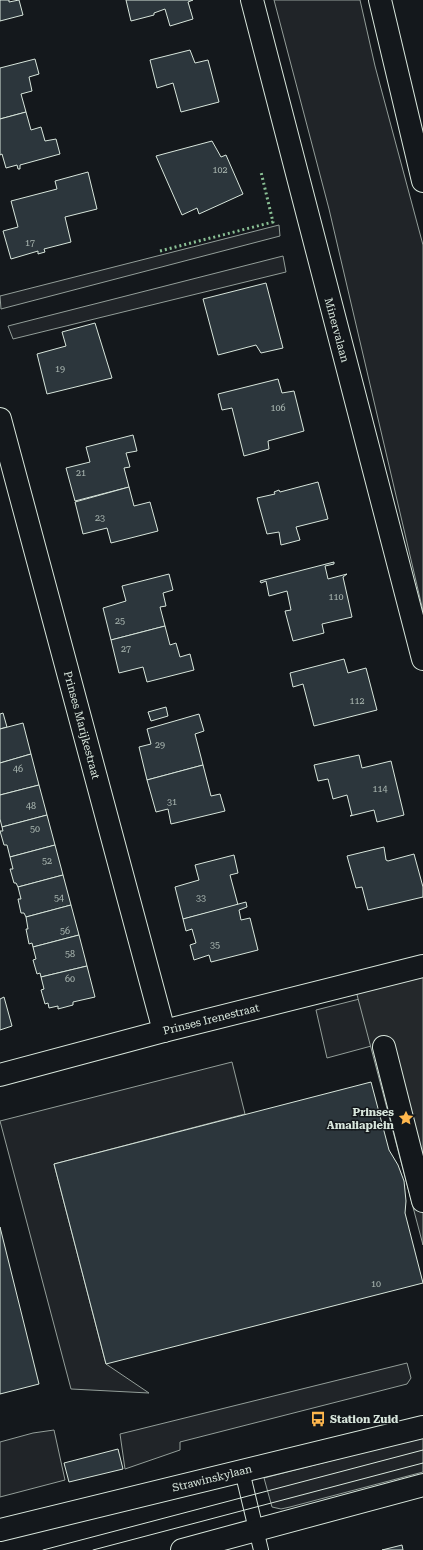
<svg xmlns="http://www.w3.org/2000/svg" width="423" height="1550" font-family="'Roboto Serif',serif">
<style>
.green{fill:#202428;stroke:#939e99}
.parking{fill:#24282b;stroke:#939e99}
.building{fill:#2c363c;stroke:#d8e6dc}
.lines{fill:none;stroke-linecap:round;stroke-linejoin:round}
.lane-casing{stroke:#d8e6dc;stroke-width:16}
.street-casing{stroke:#d8e6dc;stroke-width:24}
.secondary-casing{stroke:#d8e6dc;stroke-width:24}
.lane{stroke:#14181c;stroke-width:14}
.street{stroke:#14181c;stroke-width:22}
.secondary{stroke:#14181c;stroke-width:22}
.tram{stroke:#d8e6dc;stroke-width:1}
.hedge{stroke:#8ac095;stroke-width:3;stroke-dasharray:2 3;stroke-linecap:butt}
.labels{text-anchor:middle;stroke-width:3;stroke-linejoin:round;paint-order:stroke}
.number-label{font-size:9px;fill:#adbab4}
.street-label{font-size:11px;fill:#d8e6dc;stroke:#14181c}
.poi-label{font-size:11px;font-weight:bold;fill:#d8e6dc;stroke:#14181c;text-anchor:end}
</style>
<rect width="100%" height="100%" fill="#14181c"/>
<g class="green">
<polygon points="274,0 360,0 375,66 423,245 423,611 329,209"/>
<polygon points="279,225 280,236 1,309 0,296"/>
<polygon points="283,256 286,272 13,339 8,326"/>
<polygon points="423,983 423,1032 327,1058 316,1010"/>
<polygon points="232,1062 245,1114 54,1164 106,1364 149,1393 71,1389 0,1121"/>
<polygon points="407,1363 411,1378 407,1384 180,1442 180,1450 125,1469 120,1434"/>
<polygon points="54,1430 65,1480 0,1497 0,1442 33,1433"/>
<polygon points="423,1437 423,1472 290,1507 281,1509 272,1507 264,1478"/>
</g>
<polygon class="parking" points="423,974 423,1245 356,991"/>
<g class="building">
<polygon points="0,0 9,0 9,2 19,0 23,15 0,21"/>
<polygon points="126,0 193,0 188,2 193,19 170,26 165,9 154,13 154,15 131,21"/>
<polygon points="190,50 195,63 208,60 219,102 181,112 173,83 157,88 150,60"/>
<polygon points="35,59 39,74 29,77 32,91 21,94 26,112 0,119 0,68"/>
<polygon points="26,112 31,130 41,127 45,141 56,139 60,154 20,165 20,169 18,169 17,165 6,168 2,154 0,155 0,119"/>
<polygon points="212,141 221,157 226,155 243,194 199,214 197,208 182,215 156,156"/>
<polygon points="88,172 97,209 65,217 71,242 44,249 45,252 38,254 38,251 11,259 3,231 18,227 11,201 57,189 55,181"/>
<polygon points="266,283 283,348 261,353 256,345 218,355 203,299"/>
<polygon points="95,323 112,378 47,394 37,354 66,346 62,332"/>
<polygon points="278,379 282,393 294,391 304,431 268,441 269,449 244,456 232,408 222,410 218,394"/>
<polygon points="133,435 137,451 126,453 130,467 124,468 129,487 75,501 66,468 90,462 86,447"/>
<polygon points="318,482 328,519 296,527 300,540 281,545 279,532 267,534 257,498 275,494 274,492 279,490 280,492"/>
<polygon points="129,487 134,506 150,502 158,531 111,543 107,528 83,534 75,502"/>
<polygon points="334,562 334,564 325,566 328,579 347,574 343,577 352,617 322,624 324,633 293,641 285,611 291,610 287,591 269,596 266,581 261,583 260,581"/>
<polygon points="169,574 173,590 163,593 166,606 160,607 165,626 111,640 103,608 126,601 122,586"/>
<polygon points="165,626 170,645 176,643 180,657 190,654 194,670 147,682 143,667 119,673 111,640"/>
<polygon points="344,659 348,673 366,668 377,710 314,726 303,684 293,687 290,673"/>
<polygon points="166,707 168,716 151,721 148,712"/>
<polygon points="3,713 7,727 0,729 0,714"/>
<polygon points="199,714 204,731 195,734 203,765 147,780 139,747 151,744 147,729"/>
<polygon points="23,723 31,754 0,763 0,729"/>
<polygon points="31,754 39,785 0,795 0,763"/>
<polygon points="359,755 362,768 391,761 404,815 377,822 374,810 350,816 352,815 347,795 333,799 328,779 318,781 314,765"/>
<polygon points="203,765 211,796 220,794 225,811 171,824 168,809 156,812 147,780"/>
<polygon points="39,785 47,815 2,827 0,819 0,795"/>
<polygon points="47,815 55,845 10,857 7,845 4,845 0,831 3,831 2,827"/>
<polygon points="55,845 63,875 18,887 16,883 14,883 10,869 13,869 10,857"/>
<polygon points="384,847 386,860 388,861 414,854 423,887 423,897 368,910 362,887 356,888 347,856"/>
<polygon points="234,855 238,873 230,875 238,905 183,919 175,887 199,880 195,865"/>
<polygon points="63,875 71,905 26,917 24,913 21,913 18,899 21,899 18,887"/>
<polygon points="246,902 247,907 239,910 241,920 250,918 258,950 211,962 209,955 194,960 190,945 196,943 192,929 186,931 183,919"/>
<polygon points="71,905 79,935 33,947 32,943 29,944 26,929 28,929 26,917"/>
<polygon points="79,935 87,966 41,977 40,973 37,974 33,960 36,959 33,947"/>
<polygon points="87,966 95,997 73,1002 73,1005 58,1009 58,1006 49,1008 48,1003 45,1004 41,990 44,989 41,977"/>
<polygon points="4,997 12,1026 0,1030 0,999"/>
<polygon points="371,1082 389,1150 398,1165 404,1181 406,1201 405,1213 423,1283 106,1364 54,1164"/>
<polygon points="0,1227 39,1384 0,1394"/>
<polygon points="118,1449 123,1469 69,1482 64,1463"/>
<polygon points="402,1545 403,1550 382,1550"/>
</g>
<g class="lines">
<g class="lane-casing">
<polyline id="lane" points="242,1471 261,1550"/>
</g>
<g class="street-casing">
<g id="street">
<polyline points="252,0 423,659"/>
<polyline points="380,0 423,181"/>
<polyline points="0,419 164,1031"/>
<polyline points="384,1047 423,1201"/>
<polyline points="0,1075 164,1031 423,966"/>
</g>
</g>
<g class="secondary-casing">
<g id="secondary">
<polyline points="0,1530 423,1427"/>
<polyline points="182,1550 423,1485"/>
</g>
</g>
<use href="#lane" class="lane"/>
<use href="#street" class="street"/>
<use href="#secondary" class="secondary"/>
<g class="tram">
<polyline points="43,1550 423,1450"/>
<polyline points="93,1550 423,1463"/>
</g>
<polyline class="hedge" points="160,251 273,222 261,172"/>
</g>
<defs>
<g id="sight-bare" transform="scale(1.2)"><path d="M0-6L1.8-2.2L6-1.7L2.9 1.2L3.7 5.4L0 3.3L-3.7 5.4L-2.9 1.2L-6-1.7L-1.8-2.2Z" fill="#ffb74d" stroke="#14181c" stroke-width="2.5" paint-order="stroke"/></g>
<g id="bus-bare" transform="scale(1.2)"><path d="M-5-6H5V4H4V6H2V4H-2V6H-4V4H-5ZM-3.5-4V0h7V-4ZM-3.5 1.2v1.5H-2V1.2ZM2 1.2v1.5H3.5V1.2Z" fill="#ffb74d" stroke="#14181c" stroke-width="2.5" paint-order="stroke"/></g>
</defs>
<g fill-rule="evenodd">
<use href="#sight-bare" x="406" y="1118"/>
<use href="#bus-bare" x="318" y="1419"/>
</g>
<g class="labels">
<g class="number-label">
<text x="220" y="173">102</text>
<text x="30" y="246">17</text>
<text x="60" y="372">19</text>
<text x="278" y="411">106</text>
<text x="81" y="476">21</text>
<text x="100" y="521">23</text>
<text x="336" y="600">110</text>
<text x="120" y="624">25</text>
<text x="126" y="652">27</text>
<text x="357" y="704">112</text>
<text x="160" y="748">29</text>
<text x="18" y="772">46</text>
<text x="380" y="792">114</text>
<text x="172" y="805">31</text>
<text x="31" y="809">48</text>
<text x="35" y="832">50</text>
<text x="47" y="864">52</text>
<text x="59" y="901">54</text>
<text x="201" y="901">33</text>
<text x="65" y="934">56</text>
<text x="215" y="948">35</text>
<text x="70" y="957">58</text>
<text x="70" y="982">60</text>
<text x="376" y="1287">10</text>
</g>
<g class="street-label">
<text transform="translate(337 330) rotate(75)" y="4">Minervalaan</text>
<text transform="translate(82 725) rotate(75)" y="4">Prinses Marijkestraat</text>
<text transform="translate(211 1019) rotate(-14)" y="4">Prinses Irenestraat</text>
<text transform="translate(212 1478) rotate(-14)" y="4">Strawinskylaan</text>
</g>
<g class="poi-label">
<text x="394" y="1116">Prinses<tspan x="394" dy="13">Amaliaplein</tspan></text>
<text x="330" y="1423" text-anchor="start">Station Zuid</text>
</g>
</g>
</svg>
